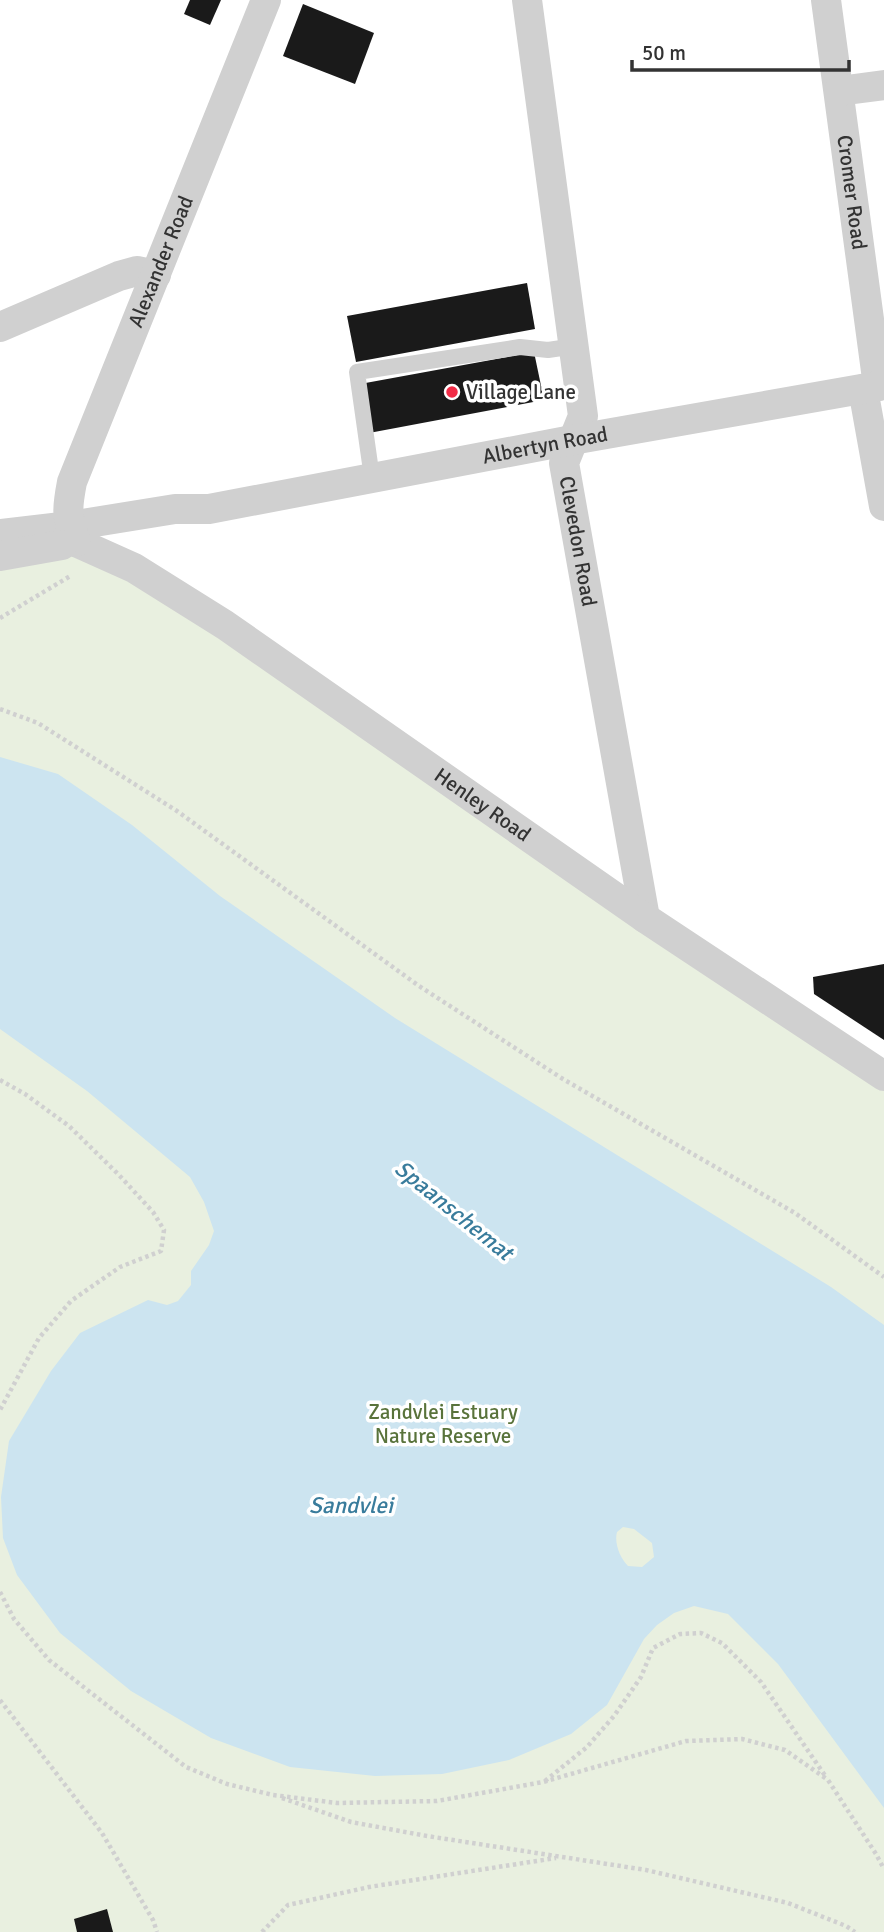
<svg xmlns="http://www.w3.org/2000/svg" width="884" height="1932" font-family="Signika,sans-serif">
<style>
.green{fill:#e9f0e0}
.water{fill:#cce4f0;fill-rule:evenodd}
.building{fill:#1a1a1a}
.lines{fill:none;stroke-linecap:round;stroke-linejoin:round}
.path{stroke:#d0d0d0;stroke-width:4.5;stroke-dasharray:3.5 3.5;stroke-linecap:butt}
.lane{stroke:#d0d0d0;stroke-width:16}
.street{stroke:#d0d0d0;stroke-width:30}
.poi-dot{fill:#f22c47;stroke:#fff;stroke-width:2.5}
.labels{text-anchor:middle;stroke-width:7;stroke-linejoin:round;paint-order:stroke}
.street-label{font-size:21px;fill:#333;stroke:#fff}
.poi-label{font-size:21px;fill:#333;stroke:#fff;text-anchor:start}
.park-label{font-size:21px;fill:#59733b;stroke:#fff}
.water-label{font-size:23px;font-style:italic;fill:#397c9c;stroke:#fff}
</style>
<rect width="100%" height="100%" fill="#fff"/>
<polygon class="green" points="76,542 884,1076 884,1932 0,1932 0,556"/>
<path class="water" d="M 0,757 L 58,774 L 132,825 L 220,896 L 395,1018 L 831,1287 L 884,1325 L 884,1808 L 778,1664 L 728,1614 L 694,1606 L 674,1613 L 657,1625 L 644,1639 L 607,1705 L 571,1734 L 509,1760 L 442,1774 L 375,1776 L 290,1767 L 211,1738 L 131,1691 L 60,1633 L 17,1575 L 3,1538 L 1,1497 L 9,1441 L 51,1371 L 80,1333 L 148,1300 L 167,1305 L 178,1301 L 191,1285 L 191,1271 L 209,1245 L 214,1231 L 204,1202 L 190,1177 L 87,1091 L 0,1029 ZM 623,1527 L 634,1529 L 652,1543 L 654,1557 L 642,1567 L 628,1566 C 620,1558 614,1543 617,1532 Z"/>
<g class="building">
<polygon points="190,0 221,0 210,25 184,14"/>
<polygon points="303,4 374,33 355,84 283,56"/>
<polygon points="527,283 535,329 356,362 347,316"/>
<polygon points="534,352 544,400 369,433 360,384"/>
<polygon points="884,964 884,1040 814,994 813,977"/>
<polygon points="107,1909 113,1932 77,1932 74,1919"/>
</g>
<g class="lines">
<g class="path">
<polyline points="0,618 72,575"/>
<polyline points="0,709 38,723 177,811 419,986 563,1079 795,1213 884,1277"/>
<polyline points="0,1080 25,1094 69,1126 119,1175 153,1212 164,1230 161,1251 120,1267 71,1301 39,1338 0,1410"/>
<polyline points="0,1592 14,1619 49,1660 186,1767 227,1784 273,1795 337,1803 437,1801 543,1782 686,1741 742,1739 785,1750 828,1780 876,1854 884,1869"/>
<polyline points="0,1700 102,1833 153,1920 157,1932"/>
<polyline points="545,1781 587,1747 614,1716 641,1677 653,1648 680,1634 701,1633 722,1643 761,1682 826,1777"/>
<polyline points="282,1798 351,1822 427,1836 646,1870 788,1903 846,1926 855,1932"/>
<polyline points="262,1932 288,1905 369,1887 556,1858"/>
</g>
<polyline class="lane" points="372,478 357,372 520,347 548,350 575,346"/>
<g class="street">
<path id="s1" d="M 527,0 L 583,416 L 564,463 L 645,918"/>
<path id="s2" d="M 826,0 L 878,386"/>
<polyline points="839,91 884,85"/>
<polyline points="0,327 119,276 137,271 156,275"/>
<polyline points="863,389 884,506"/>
<path id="s3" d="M 0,534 L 70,526 L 175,509 L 209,509 L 572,440 L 884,385"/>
<path id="s4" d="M 76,542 L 134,568 L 225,625 L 645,918 L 884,1076"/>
<path id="s5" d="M 76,542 C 66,516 67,508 72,482 L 266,0"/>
<polyline points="0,556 62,545"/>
</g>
</g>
<circle class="poi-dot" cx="452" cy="392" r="7"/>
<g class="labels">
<g class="street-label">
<text dy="7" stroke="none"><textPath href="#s2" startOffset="194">Cromer Road</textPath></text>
<text dy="7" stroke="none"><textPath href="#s5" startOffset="299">Alexander Road</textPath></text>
<text dy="7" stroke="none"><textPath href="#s3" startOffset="553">Albertyn Road</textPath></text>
<text dy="7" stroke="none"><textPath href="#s1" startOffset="550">Clevedon Road</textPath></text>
<text dy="7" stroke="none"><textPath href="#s4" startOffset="485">Henley Road</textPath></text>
</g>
<g class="poi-label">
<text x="466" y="399">Village Lane</text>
</g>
<g class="park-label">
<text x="443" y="1419">Zandvlei Estuary<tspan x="443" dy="24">Nature Reserve</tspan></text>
</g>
<g class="water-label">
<text transform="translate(454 1210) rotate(39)" y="8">Spaanschemat</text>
<text x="351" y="1513">Sandvlei</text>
</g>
</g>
<path d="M632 60v10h217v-10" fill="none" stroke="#333333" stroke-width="3.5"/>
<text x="642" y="60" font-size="21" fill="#333333" stroke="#ffffff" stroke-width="5" paint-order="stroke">50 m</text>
</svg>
